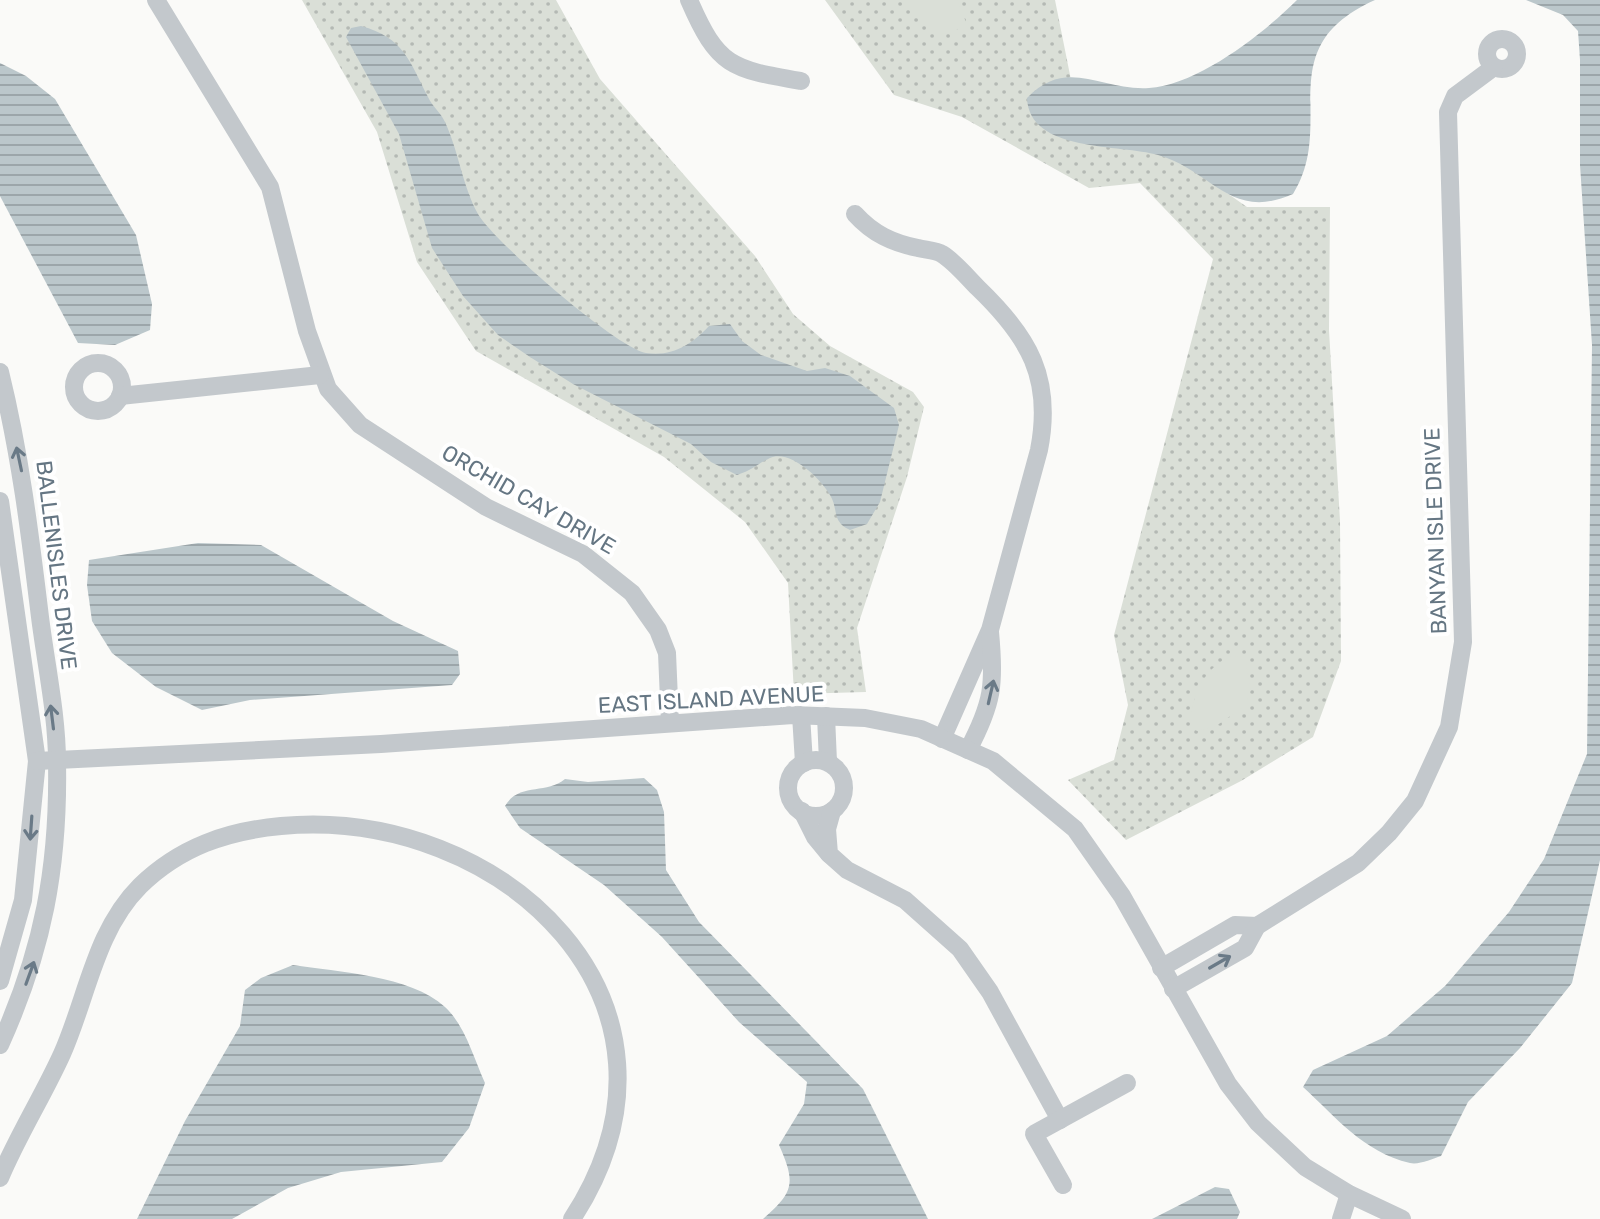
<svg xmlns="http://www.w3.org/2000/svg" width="1600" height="1219" font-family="Rubik,sans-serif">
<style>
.green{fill:url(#green-dots)}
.pitch{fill:#dadfd7}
.water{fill:url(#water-rules)}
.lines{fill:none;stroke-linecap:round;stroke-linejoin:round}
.minor{stroke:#c3c8cc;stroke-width:18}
.oneway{stroke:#6a7a87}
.labels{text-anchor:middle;stroke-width:8;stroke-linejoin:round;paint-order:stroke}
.street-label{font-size:22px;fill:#657683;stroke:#fff}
</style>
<defs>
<pattern id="green-dots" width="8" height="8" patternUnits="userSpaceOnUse" patternTransform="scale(2)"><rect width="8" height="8" fill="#dadfd7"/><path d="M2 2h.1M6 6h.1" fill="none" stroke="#b4b9b4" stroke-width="1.8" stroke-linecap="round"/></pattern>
<pattern id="water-rules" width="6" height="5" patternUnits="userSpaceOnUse" patternTransform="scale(2)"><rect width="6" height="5" fill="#bbc7cb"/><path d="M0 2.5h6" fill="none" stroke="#9ca6aa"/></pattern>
</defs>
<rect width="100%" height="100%" fill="#fafaf8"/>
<g class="green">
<polygon points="302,0 556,0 600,79 755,256 793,314 830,346 913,392 924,407 907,477 857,628 866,692 794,694 788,583 745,522 664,457 476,351 417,262 377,132"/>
<polygon points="825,0 1055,0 1072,85 1247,207 1330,207 1329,330 1340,521 1341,661 1313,737 1241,781 1126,840 1068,780 1114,760 1128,705 1114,635 1213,259 1140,183 1089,188 962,117 894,95"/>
</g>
<g class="pitch">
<polygon points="908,0 957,0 966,22 953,33 940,34 916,14"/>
<path d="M 1232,656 L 1241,657 L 1246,664 L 1251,689 L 1245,706 L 1216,726 L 1197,731 L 1190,724 C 1191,696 1205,666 1232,656 Z"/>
</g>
<g class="water">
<path d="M 1297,0 L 1375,0 C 1268,48 1338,122 1293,194 C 1230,222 1212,170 1158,155 C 1121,144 1029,153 1027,98 C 1067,56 1101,91 1149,88 C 1198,85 1264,33 1297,0 Z"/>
<path d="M 1526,0 L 1600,0 L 1600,860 L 1572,983 L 1520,1048 L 1468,1102 L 1441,1156 C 1432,1159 1419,1165 1410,1163 C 1363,1152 1335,1116 1303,1087 L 1313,1070 L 1387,1036 L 1445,986 L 1509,912 L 1544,859 L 1587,754 L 1592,345 L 1580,165 L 1580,60 L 1578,31 L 1563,15 Z"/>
<path d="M 361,26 C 404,38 409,60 428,97 C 432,106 441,113 445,122 C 459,152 462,185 478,214 C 493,241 617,348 646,353 C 673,357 692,344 709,326 L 730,324 L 742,341 L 761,355 L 807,371 L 825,368 L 850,376 L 894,408 L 899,425 L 880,502 L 867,524 L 850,530 C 831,521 839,510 830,495 C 821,479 790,449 770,458 C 757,464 753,470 737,475 L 711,462 L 691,444 L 573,384 L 530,357 L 498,335 L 463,296 L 432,248 L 399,134 L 346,37 L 351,28 Z"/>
<polygon points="0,63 26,76 55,99 136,235 152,304 150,330 115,345 78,343 0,196"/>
<polygon points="198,543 261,545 393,621 458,651 460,674 452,685 250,700 202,710 156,687 112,653 92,621 87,585 89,560"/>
<path d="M 644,778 L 657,790 L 664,812 L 666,870 L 699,922 L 863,1089 L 928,1219 L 763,1219 C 794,1192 796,1183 779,1145 L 804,1104 L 807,1082 L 739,1022 L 662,937 L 604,885 L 520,828 L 505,806 C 519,782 546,795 565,779 L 588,782 Z"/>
<path d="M 293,965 C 338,972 410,975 445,1007 C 465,1025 474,1059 485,1083 L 469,1128 L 442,1162 L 341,1172 L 288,1188 L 232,1219 L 137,1219 L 185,1121 L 240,1026 L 245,990 L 261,978 Z"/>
<polygon points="1215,1187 1229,1189 1240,1212 1237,1219 1152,1219"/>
</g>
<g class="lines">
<g class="minor">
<polyline points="156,0 270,187 307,331 328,389 360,425 486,507 583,554 632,593 658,630 667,653 670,723"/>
<path d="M 689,0 C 718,67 731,69 801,81"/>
<circle cx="1502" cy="54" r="15"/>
<path d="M 855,214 C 873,234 893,243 918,248 C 926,250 936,250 942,254 C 955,262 967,277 978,288 C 1029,337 1053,378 1039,450 L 990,630 L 942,739"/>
<circle cx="98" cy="387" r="24"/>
<path d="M 0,372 C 20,453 30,534 40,617 C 46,665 57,715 57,762 C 59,867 43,950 0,1045"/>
<polyline points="120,396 320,375"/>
<polyline points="0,501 37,761 23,900 0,981"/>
<polyline points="801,715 804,763"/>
<polyline points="826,716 828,762"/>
<path d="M 968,750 C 993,703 995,684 990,632"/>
<circle cx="816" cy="788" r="28"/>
<polyline points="37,761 381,744 793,715 865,718 921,729 993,761 1075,829 1122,896 1228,1084 1258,1123 1305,1167 1349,1194 1402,1219"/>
<polyline points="802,811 815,837 829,854"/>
<polyline points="832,811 827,829 829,854 847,870 905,900 960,949 990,992 1060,1120"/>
<polyline points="1161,968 1235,925 1257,926"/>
<polyline points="1173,989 1245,948 1257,926 1358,863 1389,833 1415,801 1449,727 1463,642 1448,112 1455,96 1494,67"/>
<path d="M 0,1178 C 18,1135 43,1096 62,1054 C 87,998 95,931 140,886 C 180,847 227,831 281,826 C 502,806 713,1003 572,1219"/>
<polyline points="1063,1185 1034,1134 1127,1083"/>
<polyline points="1341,1219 1349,1194"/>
</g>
</g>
<defs><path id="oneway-shaft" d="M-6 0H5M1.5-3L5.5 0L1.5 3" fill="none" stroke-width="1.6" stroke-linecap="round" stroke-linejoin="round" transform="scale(2)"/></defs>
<g class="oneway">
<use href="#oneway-shaft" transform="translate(19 459) rotate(-102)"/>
<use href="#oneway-shaft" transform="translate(991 692) rotate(-77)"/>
<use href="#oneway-shaft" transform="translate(52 717) rotate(-97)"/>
<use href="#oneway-shaft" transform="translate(31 828) rotate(94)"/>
<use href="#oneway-shaft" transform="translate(1220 962) rotate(-30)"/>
<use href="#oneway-shaft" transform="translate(30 973) rotate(-70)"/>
</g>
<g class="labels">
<g class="street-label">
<text transform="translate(529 499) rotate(30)" y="8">ORCHID CAY DRIVE</text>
<text transform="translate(1435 531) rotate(-92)" y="8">BANYAN ISLE DRIVE</text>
<text transform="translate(57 565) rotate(83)" y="8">BALLENISLES DRIVE</text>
<text transform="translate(711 699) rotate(-3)" y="8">EAST ISLAND AVENUE</text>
</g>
</g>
</svg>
